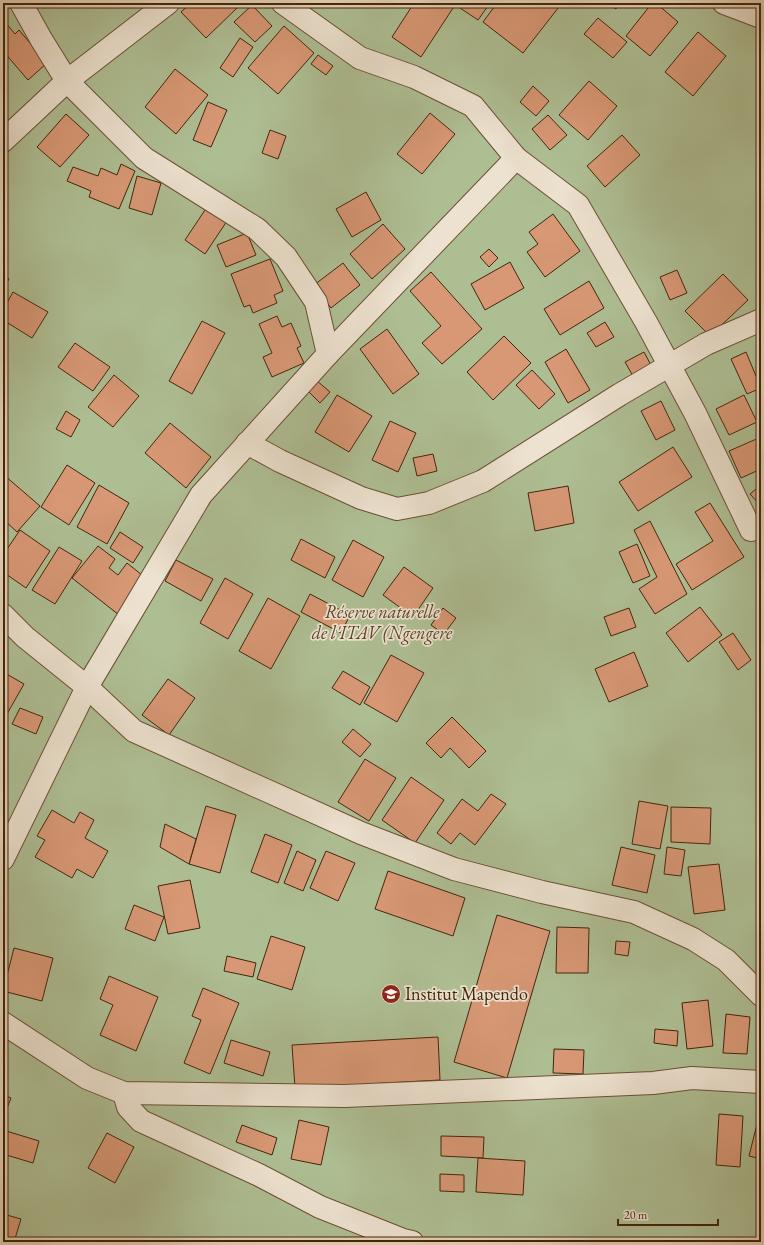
<svg xmlns="http://www.w3.org/2000/svg" width="764" height="1245" font-family="'EB Garamond',serif">
<style>
.green{fill:#aebe93;stroke:#797250}
.building{fill:#d89875;stroke:#44250c}
.lines{fill:none;stroke-linecap:round;stroke-linejoin:round}
.street-casing{stroke:#6c5036;stroke-width:24}
.street{stroke:#ede2d0;stroke-width:22}
.labels{text-anchor:middle;stroke-width:3.5;stroke-linejoin:round;paint-order:stroke}
.park-label{font-size:18px;font-style:italic;fill:#594427;stroke:#ede2d0}
.poi-label{font-size:18px;fill:#44250c;stroke:#ede2d0;text-anchor:start}
</style>
<rect width="100%" height="100%" fill="#e4d3b6"/>
<filter id="stains"><feTurbulence type="fractalNoise" baseFrequency=".005" numOctaves="4"/><feColorMatrix values="0 0 0 0 .2 0 0 0 0 .09 0 0 0 0 .02 0 0 0 .5 -.17"/></filter>
<radialGradient id="worn" r=".72"><stop offset=".6" stop-color="#630" stop-opacity="0"/><stop offset="1" stop-color="#630" stop-opacity=".3"/></radialGradient>
<rect class="green" x="3" y="3" width="758" height="1239"/>
<g class="building">
<polygon points="191,3 235,3 238,7 206,38 181,12"/>
<polygon points="414,3 445,3 453,8 421,57 392,37"/>
<polygon points="463,3 490,3 478,20 460,8"/>
<polygon points="497,3 562,3 523,53 483,22"/>
<polygon points="607,3 619,3 616,9"/>
<polygon points="652,3 656,3 678,22 650,56 626,36"/>
<polygon points="252,5 272,26 255,42 234,22"/>
<polygon points="598,18 627,42 613,58 584,34"/>
<polygon points="5,22 15,34 19,30 47,63 28,80 3,51 3,43 7,40 3,36"/>
<polygon points="284,26 314,53 278,94 248,68"/>
<polygon points="698,32 726,56 693,96 665,72"/>
<polygon points="240,38 253,47 233,77 220,68"/>
<polygon points="318,55 333,66 326,75 311,64"/>
<polygon points="175,69 208,95 176,134 145,107"/>
<polygon points="589,81 617,106 588,140 559,115"/>
<polygon points="533,86 549,101 536,116 520,102"/>
<polygon points="208,102 227,110 211,147 193,140"/>
<polygon points="430,113 455,134 422,174 397,154"/>
<polygon points="66,114 89,135 60,167 37,147"/>
<polygon points="548,115 567,135 550,150 532,129"/>
<polygon points="270,130 286,136 278,159 262,153"/>
<polygon points="622,135 640,155 605,187 587,166"/>
<polygon points="121,164 135,171 119,209 89,197 91,191 67,181 73,167 98,176 101,168 117,175"/>
<polygon points="137,176 161,183 152,215 129,208"/>
<polygon points="366,192 381,220 352,237 336,209"/>
<polygon points="207,207 227,221 205,254 185,240"/>
<polygon points="553,214 580,251 545,277 527,252 538,244 529,232"/>
<polygon points="383,224 405,249 372,279 350,254"/>
<polygon points="247,233 256,255 226,267 217,245"/>
<polygon points="489,249 498,258 489,267 480,257"/>
<polygon points="270,259 283,291 274,295 277,303 253,313 250,305 244,307 231,274"/>
<polygon points="510,262 524,288 485,310 471,284"/>
<polygon points="343,263 360,285 331,308 314,285"/>
<polygon points="677,270 687,293 670,300 660,277"/>
<polygon points="431,272 482,329 442,364 422,343 441,326 410,291"/>
<polygon points="723,274 748,300 710,336 685,311"/>
<polygon points="3,276 9,279 3,289"/>
<polygon points="589,281 604,308 560,335 544,309"/>
<polygon points="13,292 48,312 32,338 3,320 3,310"/>
<polygon points="277,316 282,327 291,323 301,346 297,348 304,363 272,377 263,357 272,353 259,324"/>
<polygon points="202,321 225,333 192,394 169,381"/>
<polygon points="605,322 614,337 596,347 587,333"/>
<polygon points="387,329 419,374 393,394 360,349"/>
<polygon points="504,336 531,363 493,400 467,372"/>
<polygon points="75,343 110,367 93,391 58,367"/>
<polygon points="566,349 590,390 568,403 545,362"/>
<polygon points="644,352 652,367 634,378 625,362"/>
<polygon points="746,352 761,388 747,394 731,359"/>
<polygon points="532,370 555,394 539,409 516,385"/>
<polygon points="114,375 139,396 113,427 88,407"/>
<polygon points="316,380 330,392 320,403 307,390"/>
<polygon points="337,395 372,416 349,452 315,432"/>
<polygon points="744,395 757,422 729,435 716,409"/>
<polygon points="661,401 675,430 656,440 641,411"/>
<polygon points="66,411 80,420 71,437 56,429"/>
<polygon points="390,421 416,433 398,472 372,460"/>
<polygon points="170,423 211,457 186,488 145,453"/>
<polygon points="761,437 761,469 741,478 729,451"/>
<polygon points="673,447 692,477 638,511 619,482"/>
<polygon points="433,454 437,471 417,476 413,458"/>
<polygon points="67,465 95,483 69,525 41,507"/>
<polygon points="4,475 40,506 17,532 3,519"/>
<polygon points="99,485 129,503 107,544 77,527"/>
<polygon points="761,485 761,506 750,494"/>
<polygon points="568,486 574,523 535,531 528,493"/>
<polygon points="710,503 744,557 692,590 676,564 713,541 695,512"/>
<polygon points="650,521 687,594 655,614 639,589 657,577 634,530"/>
<polygon points="20,530 50,551 26,588 3,572 3,555"/>
<polygon points="120,532 143,547 133,563 110,548"/>
<polygon points="301,539 335,557 325,578 291,560"/>
<polygon points="353,540 384,557 363,597 332,580"/>
<polygon points="637,544 650,576 633,583 619,552"/>
<polygon points="98,546 115,559 109,568 118,575 127,563 147,579 119,615 72,578"/>
<polygon points="59,547 82,561 55,604 32,590"/>
<polygon points="176,560 213,579 201,601 165,581"/>
<polygon points="404,567 433,588 413,617 383,595"/>
<polygon points="225,578 253,594 228,639 200,623"/>
<polygon points="310,594 350,615 341,633 301,612"/>
<polygon points="268,598 300,616 271,669 239,651"/>
<polygon points="700,607 722,635 688,662 666,633"/>
<polygon points="443,608 456,618 444,634 431,625"/>
<polygon points="629,608 636,627 611,636 604,617"/>
<polygon points="733,633 751,660 738,670 719,642"/>
<polygon points="634,652 648,686 609,702 595,669"/>
<polygon points="391,655 424,673 397,722 364,703"/>
<polygon points="343,671 370,687 360,705 332,688"/>
<polygon points="3,672 24,684 3,721"/>
<polygon points="168,679 195,698 169,735 142,715"/>
<polygon points="20,708 43,717 36,734 12,724"/>
<polygon points="452,717 486,751 469,768 450,748 441,758 426,743"/>
<polygon points="353,729 371,744 360,757 342,742"/>
<polygon points="365,759 396,778 369,821 338,802"/>
<polygon points="411,777 444,800 415,843 382,820"/>
<polygon points="491,794 506,804 475,845 460,833 451,844 437,833 462,799 478,811"/>
<polygon points="639,801 668,806 660,849 632,844"/>
<polygon points="206,806 236,815 220,873 189,864"/>
<polygon points="671,807 711,808 710,844 671,842"/>
<polygon points="52,810 74,823 80,812 94,820 85,838 108,851 93,878 77,869 72,878 35,857 45,840 37,836"/>
<polygon points="165,824 196,839 189,864 160,847"/>
<polygon points="265,834 292,845 278,883 251,872"/>
<polygon points="621,847 655,855 647,893 612,885"/>
<polygon points="667,847 685,850 681,876 664,874"/>
<polygon points="297,851 316,860 303,891 284,883"/>
<polygon points="326,851 355,863 338,901 310,888"/>
<polygon points="719,864 725,910 694,914 688,867"/>
<polygon points="388,871 465,898 453,936 375,909"/>
<polygon points="190,880 200,928 168,934 158,886"/>
<polygon points="134,905 164,917 155,941 125,929"/>
<polygon points="497,915 550,931 507,1078 454,1062"/>
<polygon points="557,927 589,928 588,973 556,973"/>
<polygon points="271,936 305,947 292,990 257,979"/>
<polygon points="616,941 630,942 628,956 615,954"/>
<polygon points="14,948 53,958 42,1001 3,991"/>
<polygon points="227,956 256,963 253,977 224,971"/>
<polygon points="109,976 158,997 136,1051 100,1035 113,1005 100,999"/>
<polygon points="203,988 239,1003 210,1074 184,1063 201,1020 192,1016"/>
<polygon points="708,1000 713,1046 687,1049 682,1003"/>
<polygon points="726,1014 750,1017 747,1054 723,1053"/>
<polygon points="655,1029 678,1031 677,1046 654,1043"/>
<polygon points="438,1037 440,1080 295,1088 292,1045"/>
<polygon points="231,1040 270,1052 263,1076 224,1063"/>
<polygon points="554,1049 584,1050 583,1074 553,1073"/>
<polygon points="3,1095 11,1098 3,1118"/>
<polygon points="761,1108 761,1159 749,1156"/>
<polygon points="719,1114 743,1116 740,1167 716,1165"/>
<polygon points="299,1120 329,1127 321,1165 291,1159"/>
<polygon points="242,1125 277,1138 272,1155 236,1142"/>
<polygon points="3,1130 39,1141 33,1163 3,1154"/>
<polygon points="107,1133 134,1147 115,1183 88,1168"/>
<polygon points="441,1136 484,1137 483,1158 441,1156"/>
<polygon points="478,1158 525,1161 523,1195 476,1192"/>
<polygon points="440,1174 464,1175 464,1192 440,1191"/>
<polygon points="3,1214 21,1219 14,1242 3,1242"/>
</g>
<g class="lines">
<g class="street-casing">
<g id="street">
<polyline points="283,3 360,58 414,77 473,106 516,158 578,205 646,322 695,413 751,530 761,525"/>
<polyline points="724,3 761,17"/>
<polyline points="3,141 67,81 168,3"/>
<polyline points="328,354 516,158"/>
<polyline points="247,443 280,461 361,498 397,509 429,503 483,481 619,395 706,344 761,320"/>
<polyline points="3,615 25,637 87,687 134,731 361,833 454,869 542,892 634,912 693,939 726,960 761,995"/>
<polyline points="3,859 87,687 201,495 328,354 316,302 286,257 257,229 144,158 67,81 41,39 21,3"/>
<polyline points="3,1023 87,1078 124,1093 345,1096 653,1083 692,1078 761,1082"/>
<polyline points="124,1093 128,1107 141,1121 259,1175 320,1207 403,1240 412,1242"/>
</g>
</g>
<use href="#street" class="street"/>
</g>
<defs>
<g id="school-disc" transform="scale(1)"><circle r="9.5" fill="#8f2418" stroke="#ede2d0"/><path d="M0-5L7-2L0 1L-7-2ZM-4 1L0 2.5L4 1V4Q0 6-4 4Z" fill="#fff"/></g>
</defs>
<g fill-rule="evenodd">
<use href="#school-disc" x="391" y="994"/>
</g>
<g class="labels">
<g class="park-label">
<text x="382" y="618">Réserve naturelle<tspan x="382" dy="21">de l'ITAV (Ngengere</tspan></text>
</g>
<g class="poi-label">
<text x="405" y="1000">Institut Mapendo</text>
</g>
</g>
<rect width="764" height="1245" fill="none" stroke="#e4d3b6" stroke-width="16"/>
<rect x="4" y="4" width="756" height="1237" fill="none" stroke="#44250c" stroke-width="2"/>
<rect x="8" y="8" width="748" height="1229" fill="none" stroke="#44250c"/>
<path d="M618 1219v6h100v-6" fill="none" stroke="#44250c" stroke-width="2"/>
<text x="624" y="1219" font-size="12" fill="#44250c" stroke="#ede2d0" stroke-width="3" paint-order="stroke">20 m</text>
<rect width="100%" height="100%" filter="url(#stains)"/>
<rect width="100%" height="100%" fill="url(#worn)"/>
</svg>
